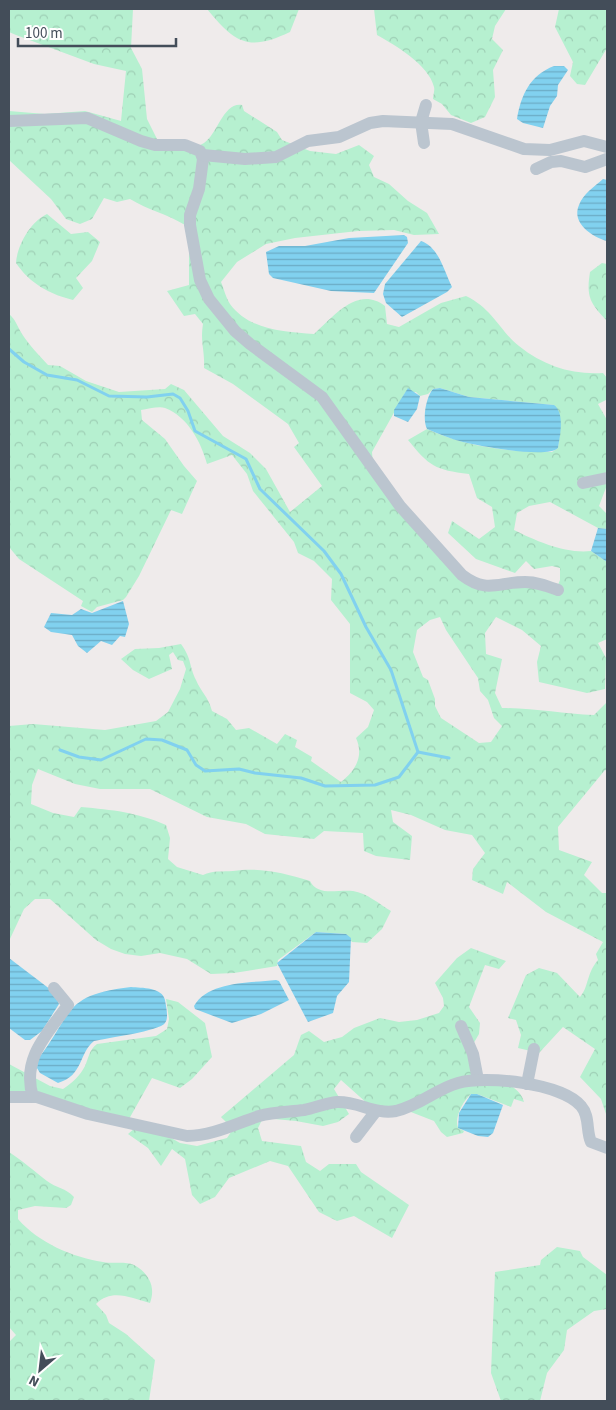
<svg xmlns="http://www.w3.org/2000/svg" width="616" height="1410" font-family="'Source Sans 3',sans-serif">
<style>
.forest{fill:url(#forest-crowns);fill-rule:evenodd}
.water{fill:url(#water-rules)}
.lines{fill:none;stroke-linecap:round;stroke-linejoin:round}
.stream{stroke:#81d1ef;stroke-width:3}
.minor{stroke:#bbc5cf;stroke-width:12}
</style>
<defs>
<pattern id="forest-crowns" width="20" height="18" patternUnits="userSpaceOnUse" patternTransform="scale(1.25)"><rect width="20" height="18" fill="#b6f0d0"/><path d="M2 6a3 3 0 1 1 6 0M12 15a3 3 0 1 1 6 0" fill="none" stroke="#9ecfb5"/></pattern>
<pattern id="water-rules" width="6" height="5" patternUnits="userSpaceOnUse" patternTransform="scale(1.25)"><rect width="6" height="5" fill="#81d1ef"/><path d="M0 2.5h6" fill="none" stroke="#6bacc5"/></pattern>
</defs>
<rect width="100%" height="100%" fill="#efebeb"/>
<g class="forest">
<path d="M 9,9 L 133,9 L 131,48 L 142,69 L 147,119 L 162,149 C 176,149 191,151 204,143 C 218,134 223,102 242,105 L 244,111 L 277,132 L 282,140 L 310,151 L 336,154 L 359,145 L 374,156 L 369,165 L 374,177 L 389,184 L 408,201 L 427,213 L 439,234 L 414,235 L 394,230 L 358,231 L 295,238 L 266,244 L 237,262 L 221,282 C 224,289 226,298 230,304 C 249,330 284,332 314,334 C 334,316 358,285 385,306 L 387,324 L 399,327 L 441,303 L 466,296 C 493,309 499,330 519,346 C 544,366 572,375 603,373 L 607,378 L 606,400 L 598,404 L 607,420 L 607,485 L 599,506 L 607,514 L 607,529 L 598,528 L 550,502 L 529,506 L 517,513 L 514,530 C 536,541 566,554 591,551 L 607,562 L 607,639 L 598,643 L 606,658 L 605,689 L 587,693 L 539,682 L 537,662 L 541,646 L 522,630 L 496,617 L 485,633 L 486,654 L 502,659 L 495,693 L 502,708 C 533,708 563,714 594,715 L 607,702 L 607,771 L 605,770 L 558,827 L 559,850 L 592,862 L 584,875 L 602,893 L 607,893 L 607,1117 L 601,1099 L 580,1077 L 595,1049 L 563,1027 L 539,1053 L 518,1048 L 521,1035 L 516,1020 L 508,1018 L 526,975 L 539,968 L 557,973 L 580,997 C 589,987 586,974 598,960 L 596,954 L 603,942 L 546,912 L 507,882 L 503,894 L 472,880 L 473,869 L 485,853 L 472,835 L 445,830 L 411,815 L 391,810 L 393,822 L 412,836 L 410,860 L 376,856 L 364,851 L 363,833 L 324,831 L 314,839 L 265,834 L 246,824 L 207,817 L 150,789 L 100,789 L 75,784 L 38,769 L 32,785 L 31,804 L 53,813 L 74,817 L 81,807 C 113,810 136,812 166,825 L 170,838 L 168,859 L 177,867 L 203,875 C 213,870 223,872 233,871 C 261,867 283,873 310,881 C 318,897 338,889 353,891 C 367,893 379,904 391,911 L 382,929 L 367,943 L 352,942 L 346,934 L 316,932 L 278,960 L 277,966 L 234,973 L 211,974 L 187,959 L 160,953 L 141,956 L 125,954 L 111,949 L 96,940 L 50,899 L 35,899 L 24,909 L 9,941 L 9,726 L 33,724 L 105,730 L 156,721 L 168,712 L 180,689 L 186,669 L 183,661 L 178,660 L 173,652 L 169,655 L 172,669 L 149,679 L 133,670 L 121,659 L 135,649 L 159,648 L 181,644 C 192,659 189,666 196,680 C 201,692 208,696 212,711 L 227,719 L 236,730 L 249,728 L 277,744 L 285,734 L 297,740 L 295,747 L 312,757 L 311,761 L 341,782 C 356,770 364,756 356,738 L 368,727 L 374,710 L 367,702 L 350,693 L 350,624 L 331,600 L 332,579 L 314,561 L 298,553 L 294,542 L 253,491 L 247,474 L 232,455 L 207,464 C 201,442 188,417 165,408 C 159,406 148,409 141,410 L 142,420 L 165,439 L 184,466 L 197,481 L 182,514 L 171,510 L 139,576 L 126,597 L 123,600 L 97,607 L 92,612 L 81,606 L 83,601 L 19,559 L 9,547 L 9,314 C 16,320 17,326 22,334 C 29,345 39,355 48,365 L 60,366 L 86,381 L 119,392 L 165,389 L 171,384 L 184,390 L 223,436 L 250,453 L 266,469 L 290,512 L 322,486 L 294,447 L 299,443 L 288,424 L 233,384 L 204,368 C 205,350 200,343 203,324 L 195,314 L 184,316 L 167,291 L 189,285 L 189,244 L 185,225 C 167,214 148,210 130,199 L 117,202 L 104,198 L 92,219 L 80,224 L 66,219 L 51,199 L 9,160 L 9,111 L 45,114 L 85,111 L 121,121 L 126,71 L 94,64 L 16,35 L 9,32 ZM 440,388 L 469,397 L 554,405 L 560,431 L 558,448 L 552,452 C 509,452 466,447 427,429 L 408,440 C 429,466 435,470 469,474 L 477,498 L 492,507 L 495,527 L 479,539 L 452,521 L 448,533 L 476,559 L 515,573 L 526,561 L 534,569 L 552,566 L 560,568 L 560,580 L 555,592 L 541,588 L 471,586 L 373,465 L 372,452 L 405,393 L 416,392 L 420,396 L 428,394 L 433,389 ZM 440,617 L 446,630 L 478,678 L 480,691 L 488,700 L 494,718 L 502,726 L 491,742 L 479,743 L 441,718 L 435,706 L 435,699 L 428,680 L 423,677 L 413,652 L 417,630 L 430,620 Z"/>
<path d="M 207,9 L 299,9 L 290,32 C 248,52 235,43 207,9 Z"/>
<path d="M 374,9 L 506,9 L 495,26 L 492,39 L 503,50 L 493,70 L 495,97 L 485,117 L 471,123 L 451,115 L 442,104 L 433,99 C 433,96 435,90 434,87 C 429,65 395,45 377,35 Z"/>
<polygon points="559,9 607,9 607,48 585,85 577,84 570,76 573,62 555,27"/>
<path d="M 47,214 L 71,234 L 88,232 L 100,242 L 92,261 L 76,278 L 83,288 L 73,300 C 50,294 30,284 16,263 C 17,246 30,222 47,214 Z"/>
<path d="M 602,263 L 607,264 L 607,321 C 590,303 586,297 590,272 Z"/>
<path d="M 471,948 L 506,961 L 499,969 L 485,965 L 469,1007 L 480,1023 L 479,1034 L 469,1051 L 475,1073 C 491,1078 519,1083 524,1102 L 514,1099 L 511,1107 L 477,1094 L 471,1094 C 463,1101 454,1117 458,1128 L 464,1131 L 463,1133 L 447,1137 L 441,1132 L 434,1121 L 398,1107 L 369,1105 L 341,1080 L 334,1089 L 349,1114 L 338,1122 L 323,1126 L 296,1121 L 263,1118 L 258,1128 L 262,1141 L 301,1146 L 306,1162 L 320,1171 L 329,1164 L 356,1164 L 361,1172 L 409,1205 L 392,1238 L 354,1216 L 337,1221 L 319,1212 L 288,1166 L 270,1161 L 229,1178 L 215,1197 L 200,1204 L 192,1195 L 185,1159 L 172,1149 L 161,1166 L 148,1148 L 128,1134 L 135,1128 L 166,1135 L 180,1143 L 197,1146 L 227,1138 L 233,1129 L 221,1117 L 294,1055 L 301,1035 L 309,1031 L 324,1042 L 342,1037 L 354,1028 L 380,1018 L 399,1022 L 417,1020 L 439,1013 L 444,1006 L 443,998 L 435,983 L 457,958 Z"/>
<path d="M 166,999 L 178,1002 L 205,1023 L 212,1057 L 192,1079 L 180,1088 L 152,1078 L 129,1119 L 9,1093 L 9,1064 L 50,1086 L 63,1089 C 72,1083 80,1076 85,1066 C 89,1057 89,1050 97,1044 L 156,1036 L 167,1029 L 169,1019 Z"/>
<path d="M 9,1152 C 23,1161 34,1171 47,1181 C 56,1188 66,1188 74,1197 L 71,1205 L 66,1208 L 35,1206 L 18,1210 L 18,1219 C 39,1243 72,1257 103,1262 C 113,1264 126,1261 134,1265 C 149,1273 156,1287 150,1303 C 131,1298 112,1288 96,1304 L 106,1315 L 109,1323 L 126,1334 L 155,1360 L 149,1401 L 9,1401 L 9,1342 L 16,1335 L 9,1327 Z"/>
<polygon points="557,1247 580,1251 583,1257 607,1275 607,1309 594,1311 567,1330 564,1350 547,1373 540,1401 501,1401 491,1373 495,1272 540,1265 541,1260"/>
</g>
<g class="water">
<path d="M 554,66 L 564,66 L 568,70 L 558,85 L 557,96 L 550,106 L 543,128 L 523,123 L 517,119 C 521,95 530,75 554,66 Z"/>
<path d="M 603,179 L 607,180 L 607,241 C 592,237 571,223 579,205 C 583,194 595,186 603,179 Z"/>
<polygon points="404,235 407,237 408,243 374,293 331,291 273,278 269,274 266,252 279,246 305,246 349,238"/>
<path d="M 421,241 C 439,247 444,271 452,287 L 447,292 L 402,317 L 386,303 L 383,294 L 385,284 Z"/>
<polygon points="408,388 420,396 417,409 408,422 394,416 394,410"/>
<path d="M 440,388 L 469,397 L 554,405 C 565,413 560,436 558,448 C 548,459 479,446 463,442 C 451,439 439,434 427,429 C 422,419 426,397 433,389 Z"/>
<polygon points="598,528 607,529 607,562 591,551"/>
<polygon points="123,601 129,624 125,637 120,636 112,645 101,641 87,653 78,646 72,635 51,632 44,627 51,613 72,615 81,609 92,613"/>
<polygon points="316,932 346,934 351,938 349,982 337,996 333,1013 308,1022 277,963"/>
<polygon points="9,958 55,993 59,1004 42,1031 30,1040 25,1040 9,1028"/>
<path d="M 276,980 L 279,981 L 289,1000 L 261,1014 L 232,1023 L 195,1009 L 194,1006 C 208,981 250,983 276,980 Z"/>
<path d="M 131,987 C 142,988 162,987 165,1000 C 166,1006 169,1018 165,1023 C 160,1031 107,1038 94,1041 C 78,1054 84,1075 58,1083 L 40,1073 L 37,1068 L 38,1059 C 74,1012 63,995 131,987 Z"/>
<polygon points="471,1094 477,1094 503,1105 493,1133 488,1137 478,1136 458,1128 459,1113"/>
</g>
<g class="lines">
<g class="stream">
<polyline points="9,349 24,362 47,375 77,380 109,396 147,397 173,394 180,398 188,411 195,431 246,459 260,489 324,551 341,574 366,627 391,670 418,752"/>
<polyline points="60,750 79,757 101,760 146,739 162,740 187,750 196,765 205,771 239,769 255,773 301,778 325,786 375,785 399,777 418,752 449,758"/>
</g>
<g class="minor">
<path d="M 9,121 L 87,118 L 141,141 L 155,145 L 185,145 L 200,151 L 203,159 L 199,189 L 190,215 L 190,225 L 200,280 L 209,299 L 235,331 L 250,344 L 322,397 L 400,506 L 462,575 C 487,594 498,582 525,582 C 537,582 547,586 558,590"/>
<polyline points="424,143 421,122 426,105"/>
<polyline points="203,155 245,159 276,157 308,141 339,137 370,123 383,121 452,124 524,149 550,150 584,141 607,147"/>
<polyline points="536,169 551,162 561,161 585,167 607,159"/>
<polyline points="583,483 607,478"/>
<polyline points="461,1026 473,1054 478,1080"/>
<polyline points="527,1084 534,1049"/>
<path d="M 9,1097 L 37,1097 L 88,1114 L 187,1136 C 212,1136 235,1124 259,1116 C 274,1112 289,1112 304,1110 C 315,1108 326,1103 337,1102 C 358,1101 375,1115 396,1111 C 421,1105 436,1089 458,1083 C 485,1075 562,1083 581,1106 C 590,1116 586,1131 591,1142 L 607,1148"/>
<path d="M 33,1097 C 21,1059 47,1034 68,1005 L 54,988"/>
<polyline points="356,1137 376,1111"/>
</g>
</g>
<rect width="616" height="1410" fill="none" stroke="#434d59" stroke-width="20"/>
<g transform="translate(40 1370) rotate(208)" stroke="#ffffff" stroke-width="4" paint-order="stroke">
<path d="M0-4L9 19L0 12L-9 19Z" fill="#434d59"/>
<text y="-8" font-size="14" font-weight="bold" text-anchor="middle" fill="#434d59">N</text>
</g>
<path d="M18 38v8h158v-8" fill="none" stroke="#434d59" stroke-width="2.5"/>
<text x="25" y="38" font-size="15" fill="#434d59" stroke="#ffffff" stroke-width="4" paint-order="stroke">100 m</text>
</svg>
